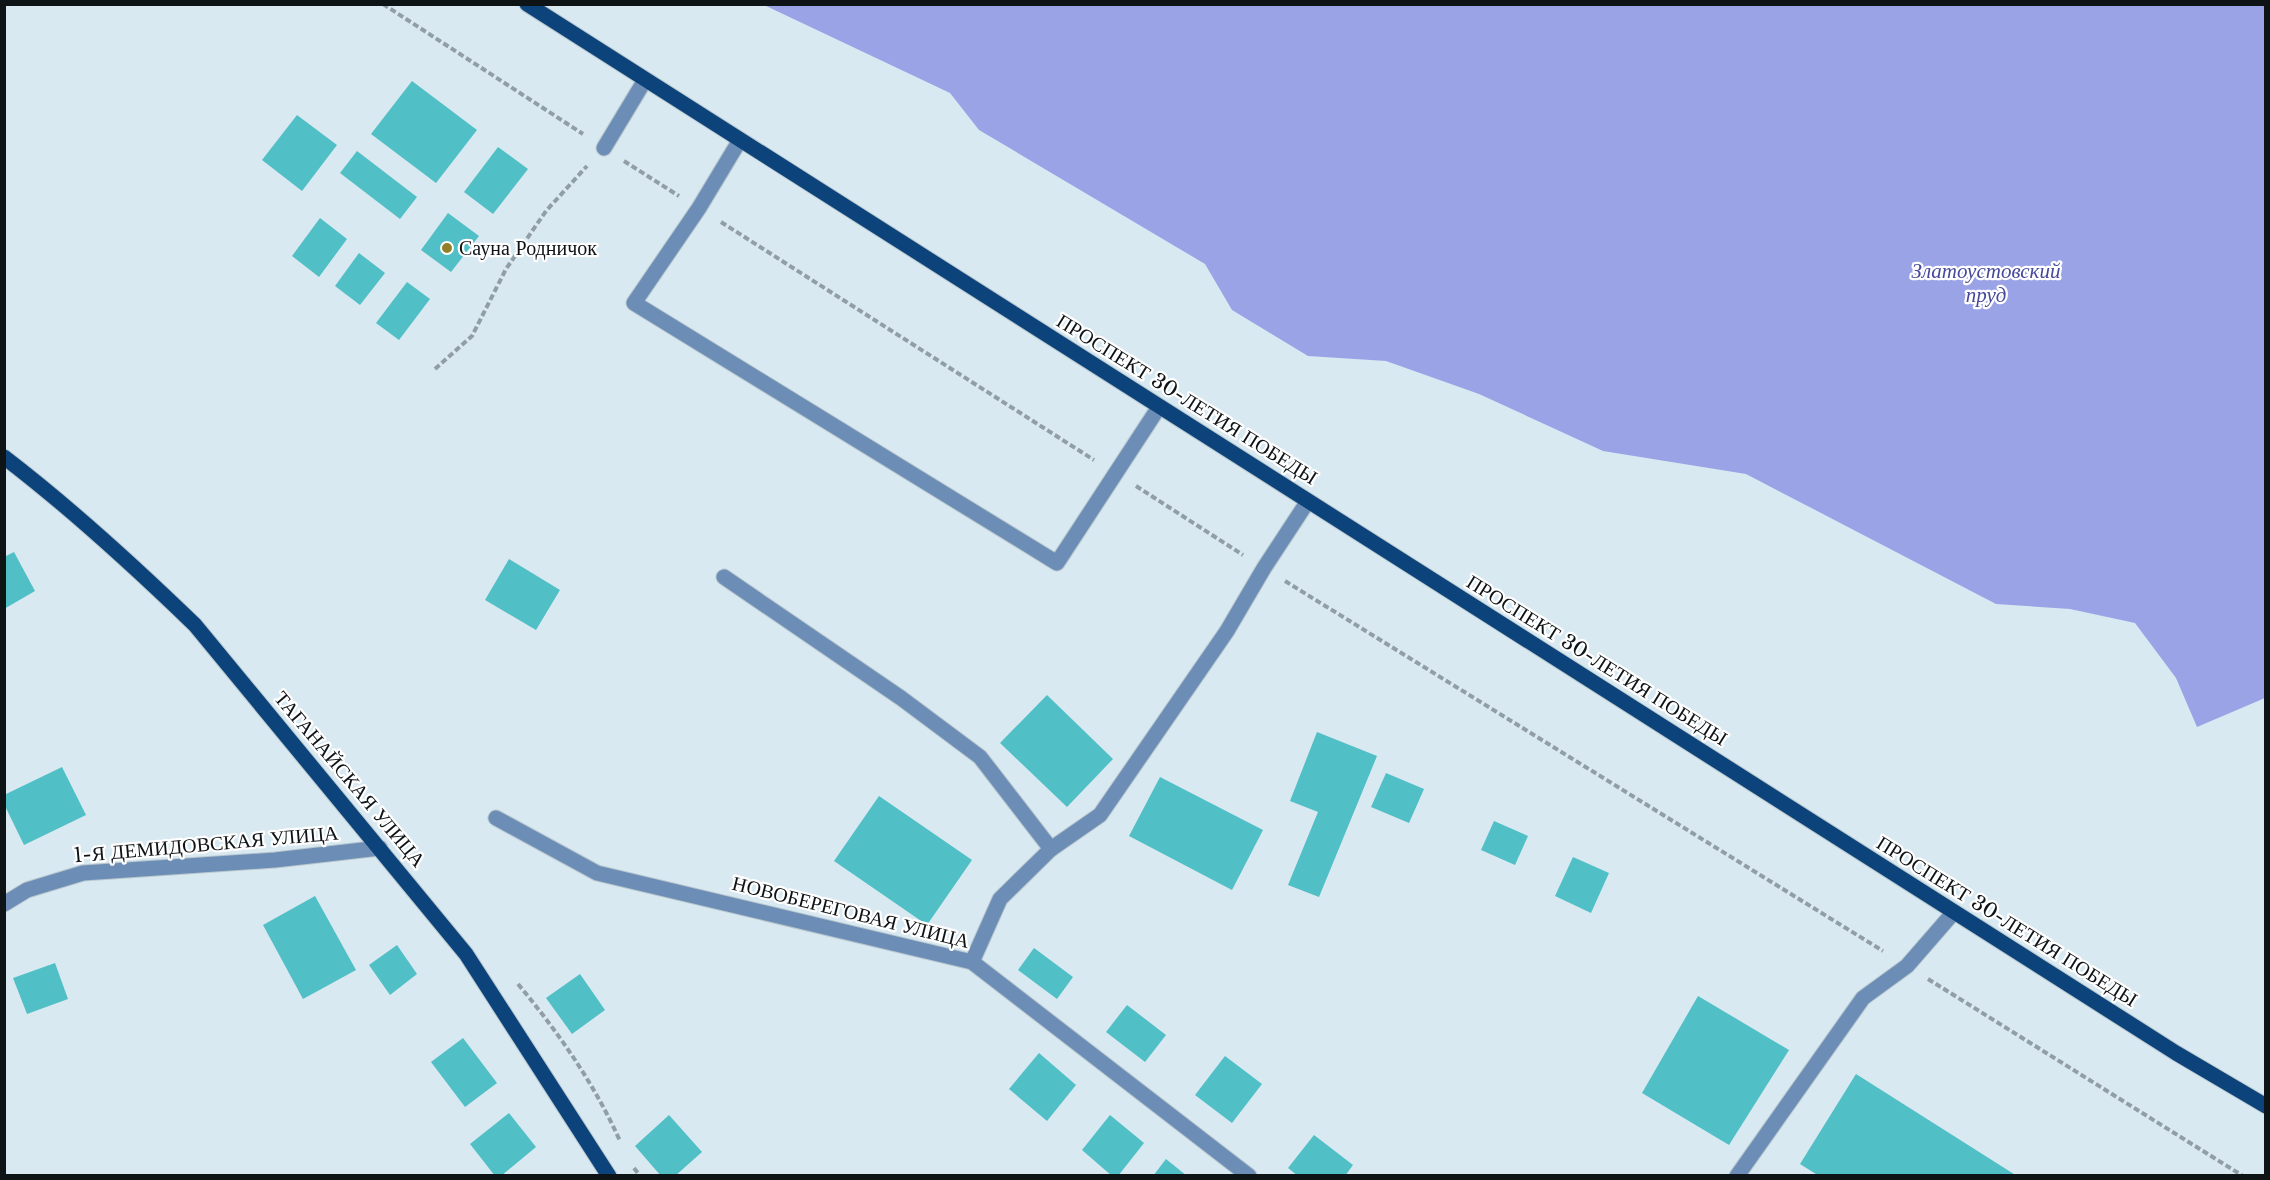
<svg xmlns="http://www.w3.org/2000/svg" width="2270" height="1180" font-family="'Libre Baskerville',serif">
<style>
.water{fill:#9ba3e7}
.building{fill:#51bfc6}
.lines{fill:none;stroke-linecap:round;stroke-linejoin:round}
.minor-casing{stroke:#b9c7ce;stroke-width:17}
.major-casing{stroke:#b9c7ce;stroke-width:17}
.path{stroke:#929ea5;stroke-width:4;stroke-dasharray:6 3;stroke-linecap:butt}
.minor{stroke:#6c8eb6;stroke-width:15}
.major{stroke:#0b437a;stroke-width:15}
.poi-dot{fill:#918027;stroke:#fff;stroke-width:2}
.labels{text-anchor:middle;stroke-width:4.5;stroke-linejoin:round;paint-order:stroke}
.poi-label{font-size:20px;fill:#0e1316;stroke:#fff;text-anchor:start}
.street-label{font-size:20px;fill:#0e1316;stroke:#fff}
.water-label{font-size:21px;font-style:italic;fill:#47499a;stroke:#fff}
</style>
<rect width="100%" height="100%" fill="#d9e9f1"/>
<polygon class="water" points="764,5 2265,5 2265,698 2197,727 2176,678 2135,623 2070,609 1996,604 1746,474 1603,451 1479,394 1386,361 1308,356 1232,310 1205,264 979,130 950,93"/>
<g class="building">
<polygon points="412,81 477,130 436,183 371,134"/>
<polygon points="297,115 337,145 302,191 262,160"/>
<polygon points="498,147 528,169 493,214 464,192"/>
<polygon points="357,151 417,197 400,219 340,173"/>
<polygon points="448,213 479,236 451,272 421,250"/>
<polygon points="320,218 347,239 319,277 292,256"/>
<polygon points="359,253 385,273 360,305 335,286"/>
<polygon points="407,282 430,299 399,340 376,323"/>
<polygon points="14,552 35,591 4,609 4,557"/>
<polygon points="509,559 560,590 536,630 485,600"/>
<polygon points="1047,695 1113,759 1067,807 1000,743"/>
<polygon points="1317,732 1377,756 1319,897 1288,885 1318,812 1290,801"/>
<polygon points="62,767 86,815 24,845 4,804 4,795"/>
<polygon points="1386,773 1424,789 1409,823 1371,807"/>
<polygon points="1160,777 1263,830 1232,890 1129,836"/>
<polygon points="879,796 972,860 927,925 834,861"/>
<polygon points="1494,821 1528,836 1515,865 1481,850"/>
<polygon points="1573,857 1609,873 1591,913 1555,896"/>
<polygon points="315,896 356,970 303,999 263,925"/>
<polygon points="397,945 417,974 390,995 369,965"/>
<polygon points="1034,948 1073,977 1057,999 1018,970"/>
<polygon points="55,963 68,999 27,1014 13,978"/>
<polygon points="580,974 605,1010 572,1034 546,998"/>
<polygon points="1698,996 1789,1050 1729,1145 1642,1093"/>
<polygon points="1127,1005 1166,1035 1145,1062 1106,1032"/>
<polygon points="463,1038 497,1083 465,1107 431,1062"/>
<polygon points="1039,1053 1076,1085 1047,1121 1009,1089"/>
<polygon points="1225,1056 1262,1084 1232,1123 1195,1095"/>
<polygon points="1856,1074 2017,1176 1819,1176 1800,1164"/>
<polygon points="509,1113 536,1147 501,1176 495,1176 470,1144"/>
<polygon points="669,1115 702,1152 675,1176 661,1176 635,1146"/>
<polygon points="1110,1115 1144,1143 1118,1176 1112,1176 1082,1150"/>
<polygon points="1314,1135 1353,1165 1345,1176 1298,1176 1288,1168"/>
<polygon points="1166,1159 1187,1176 1153,1176"/>
</g>
<g class="lines">
<g class="minor-casing">
<g id="minor">
<polyline points="740,140 699,208 634,303 1057,563 1159,407"/>
<polyline points="604,148 645,80"/>
<polyline points="724,577 901,698 980,757 1051,849"/>
<polyline points="496,818 597,873 972,962 1249,1176"/>
<polyline points="4,904 27,890 83,873 275,860 380,848"/>
<polyline points="972,962 1000,899 1051,849 1100,815 1227,631 1264,568 1308,501"/>
<polyline points="1737,1176 1863,998 1907,966 1954,912"/>
</g>
</g>
<g class="major-casing">
<g id="major">
<polyline points="527,4 2176,1053 2266,1106"/>
<path d="M 4,457 C 72,509 134,566 195,625 L 466,954 L 609,1176"/>
</g>
</g>
<g class="path">
<polyline points="383,4 583,134"/>
<polyline points="624,161 679,196"/>
<polyline points="721,222 1094,460"/>
<polyline points="435,369 472,336 506,269 546,211 587,166"/>
<polyline points="1136,486 1243,555"/>
<polyline points="1285,581 1883,951"/>
<polyline points="1928,979 2243,1176"/>
<path d="M 518,984 C 558,1032 594,1083 620,1141"/>
<polyline points="634,1168 640,1176"/>
</g>
<use href="#minor" class="minor"/>
<use href="#major" class="major"/>
</g>
<circle class="poi-dot" cx="447" cy="248" r="6"/>
<g class="labels">
<g class="poi-label">
<text x="459" y="255">Сауна Родничок</text>
</g>
<g class="street-label">
<text transform="translate(1187 399) rotate(32)" y="7">ПРОСПЕКТ 30-ЛЕТИЯ ПОБЕДЫ</text>
<text transform="translate(1597 660) rotate(32)" y="7">ПРОСПЕКТ 30-ЛЕТИЯ ПОБЕДЫ</text>
<text transform="translate(350 779) rotate(50)" y="7">ТАГАНАЙСКАЯ УЛИЦА</text>
<text transform="translate(206 844) rotate(-5)" y="7">1-Я ДЕМИДОВСКАЯ УЛИЦА</text>
<text transform="translate(851 912) rotate(14)" y="7">НОВОБЕРЕГОВАЯ УЛИЦА</text>
<text transform="translate(2007 921) rotate(32)" y="7">ПРОСПЕКТ 30-ЛЕТИЯ ПОБЕДЫ</text>
</g>
<g class="water-label">
<text x="1986" y="278">Златоустовский<tspan x="1986" dy="24">пруд</tspan></text>
</g>
</g>
<rect width="2270" height="1180" fill="none" stroke="#0e1316" stroke-width="12"/>
</svg>
